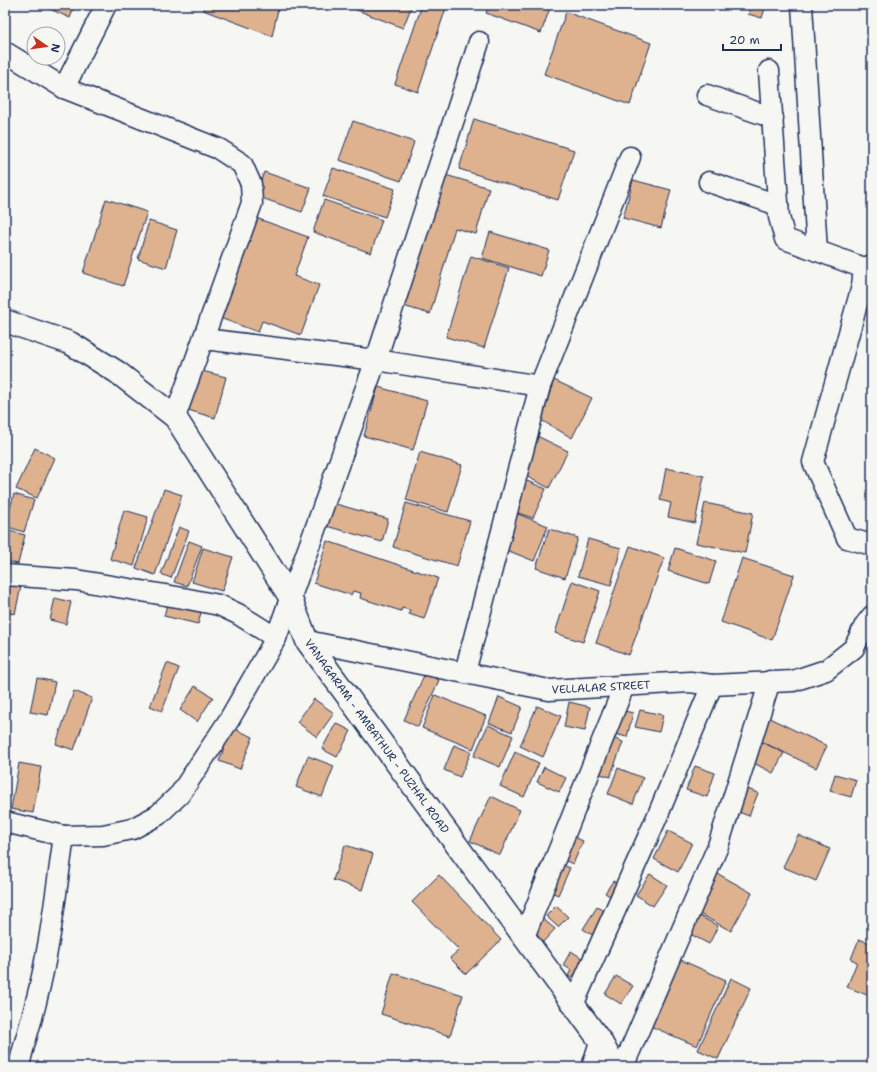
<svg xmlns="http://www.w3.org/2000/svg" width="877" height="1072" font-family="'Shantell Sans',sans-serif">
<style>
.building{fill:#deb28f;stroke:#1b2f5e}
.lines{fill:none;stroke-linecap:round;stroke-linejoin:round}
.minor-casing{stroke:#1b2f5e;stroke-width:23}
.tertiary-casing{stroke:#1b2f5e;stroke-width:25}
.primary-casing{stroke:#1b2f5e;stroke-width:25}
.minor{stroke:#f6f6f2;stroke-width:20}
.tertiary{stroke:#f6f6f2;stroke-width:22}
.primary{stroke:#f6f6f2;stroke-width:22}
.labels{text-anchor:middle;stroke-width:3;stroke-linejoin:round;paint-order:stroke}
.street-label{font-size:11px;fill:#1b2f5e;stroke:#f6f6f2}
</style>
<rect width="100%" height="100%" fill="#f6f6f2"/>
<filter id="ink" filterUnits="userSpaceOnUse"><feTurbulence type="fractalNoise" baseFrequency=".025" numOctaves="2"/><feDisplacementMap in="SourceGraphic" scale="8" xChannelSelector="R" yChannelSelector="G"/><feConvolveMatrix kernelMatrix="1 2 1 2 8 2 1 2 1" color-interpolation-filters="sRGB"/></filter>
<g filter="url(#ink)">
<g class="building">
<polygon points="41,5 75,5 70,18"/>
<polygon points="204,5 279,5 272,36 203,10"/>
<polygon points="344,5 412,5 403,28"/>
<polygon points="422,5 447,5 418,92 395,84"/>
<polygon points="489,5 551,5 541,33 486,13"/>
<polygon points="751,5 766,5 762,18 748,14"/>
<polygon points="566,12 651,43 630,105 544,74"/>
<polygon points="474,119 574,150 558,200 459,169"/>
<polygon points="353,121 414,142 401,181 339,160"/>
<polygon points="333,168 395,189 385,217 323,196"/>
<polygon points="264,172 311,188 302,212 256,196"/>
<polygon points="439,173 489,188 476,234 455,228 430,314 400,305"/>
<polygon points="633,180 671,190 661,228 623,218"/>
<polygon points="106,199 147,212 123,286 83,273"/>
<polygon points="324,200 382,220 371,253 313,232"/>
<polygon points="256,218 308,237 294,276 319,285 301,335 262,321 258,332 220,318"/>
<polygon points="149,221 177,230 166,268 138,259"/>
<polygon points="490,232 549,250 541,276 482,258"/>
<polygon points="471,256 509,268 484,348 446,337"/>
<polygon points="198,370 226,377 215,418 188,410"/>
<polygon points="554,380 592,398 572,438 541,420"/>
<polygon points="378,387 427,401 413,450 364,436"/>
<polygon points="535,435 568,451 549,488 520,473"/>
<polygon points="35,448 55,458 37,498 16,489"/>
<polygon points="420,452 462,465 448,512 406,500"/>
<polygon points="666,468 704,476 695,523 668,517 671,503 660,500"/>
<polygon points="520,478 546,489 533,518 512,511"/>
<polygon points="164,489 182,495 155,575 136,568"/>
<polygon points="14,494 34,500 24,532 5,526"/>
<polygon points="329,502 388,519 382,542 323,525"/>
<polygon points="406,503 470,521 457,566 393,547"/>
<polygon points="705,503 753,513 745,553 696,543"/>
<polygon points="124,510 148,517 134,566 110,559"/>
<polygon points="513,512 548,526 534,561 499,547"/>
<polygon points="179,527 189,531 171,578 161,574"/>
<polygon points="549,529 578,538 565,578 536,568"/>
<polygon points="5,530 25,535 18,564 5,561"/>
<polygon points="588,539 621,548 611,585 578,576"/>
<polygon points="189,541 202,546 187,586 174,582"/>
<polygon points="327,541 438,578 424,619 409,614 410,610 402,608 401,611 360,598 361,593 353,591 351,595 314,583"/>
<polygon points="630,546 664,558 629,655 596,643"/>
<polygon points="203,548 233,557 222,591 192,582"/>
<polygon points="675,548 716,561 709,584 668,571"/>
<polygon points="742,558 794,575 772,640 721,622"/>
<polygon points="572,581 600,591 583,642 555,633"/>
<polygon points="5,583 21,586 15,614 5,612"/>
<polygon points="169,597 203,605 198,624 164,616"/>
<polygon points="55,598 71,602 66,624 50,620"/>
<polygon points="167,663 179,668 162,711 150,706"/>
<polygon points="425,673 439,680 418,727 404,720"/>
<polygon points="37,678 55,682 48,715 30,712"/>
<polygon points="195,686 213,697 197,722 180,710"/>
<polygon points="74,691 92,698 74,750 56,744"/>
<polygon points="435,695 486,716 473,749 422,728"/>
<polygon points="499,697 522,707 512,732 489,723"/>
<polygon points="314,699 334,713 317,737 297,722"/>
<polygon points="569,702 590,707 585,731 564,727"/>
<polygon points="537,706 561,716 543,757 520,746"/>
<polygon points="603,706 633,713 627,737 598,730"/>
<polygon points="640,710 663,715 659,732 635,727"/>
<polygon points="757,712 827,746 816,768 746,734"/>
<polygon points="336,723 351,731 337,757 322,749"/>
<polygon points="488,725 513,736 500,767 474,756"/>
<polygon points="232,728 253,737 240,769 219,761"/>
<polygon points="605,735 623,742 610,777 592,771"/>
<polygon points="750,736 784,753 773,773 740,756"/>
<polygon points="454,745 471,752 460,777 444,770"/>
<polygon points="515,752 539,763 524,797 500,786"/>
<polygon points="308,756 334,766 322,797 296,787"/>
<polygon points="19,763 41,767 33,813 11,809"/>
<polygon points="695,766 715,773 707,797 686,790"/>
<polygon points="544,767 566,778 559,792 537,782"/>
<polygon points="618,768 643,778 633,804 608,794"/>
<polygon points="835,774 856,780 851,797 830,791"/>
<polygon points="732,783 758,793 749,816 723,806"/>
<polygon points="491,796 520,810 500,855 470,841"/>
<polygon points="668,831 692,843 678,872 654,859"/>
<polygon points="563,832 583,841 573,864 552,855"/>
<polygon points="798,835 830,849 816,881 783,867"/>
<polygon points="345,845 373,854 362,890 333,880"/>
<polygon points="544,857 570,868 558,895 532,884"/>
<polygon points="706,867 752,893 731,931 685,906"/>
<polygon points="650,874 667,885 653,906 636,895"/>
<polygon points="439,875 501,940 466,974 450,958 459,950 412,902"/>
<polygon points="613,881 632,892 625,905 605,893"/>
<polygon points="556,906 568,917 558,927 546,916"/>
<polygon points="597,907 623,922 609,945 583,929"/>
<polygon points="682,907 718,926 709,944 673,925"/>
<polygon points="543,919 555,929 542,943 530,932"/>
<polygon points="859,939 872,944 872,997 847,987 857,962 851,959"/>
<polygon points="571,951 593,965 582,984 568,976 571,970 563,965"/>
<polygon points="672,956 726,980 697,1046 643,1023"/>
<polygon points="393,973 463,995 450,1036 381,1014"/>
<polygon points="616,976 633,986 621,1004 605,994"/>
<polygon points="731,978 751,988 718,1059 698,1050"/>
<polygon points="38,1061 57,1067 36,1067"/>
</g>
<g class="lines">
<g class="minor-casing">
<g id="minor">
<polyline points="802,5 817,251"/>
<polyline points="5,52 64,88 219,149 242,164 251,184 252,203 175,417"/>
<polyline points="769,71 779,217 785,239 864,268 872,265"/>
<polyline points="64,88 106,5"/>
<polyline points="707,95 773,118"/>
<polyline points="709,182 778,205"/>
<polyline points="864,268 862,286 813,462 847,538 872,545"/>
<polyline points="204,339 376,360 540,386 465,672"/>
<polyline points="540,386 630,157"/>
<polyline points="5,575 76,580 183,598 219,605 238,614 276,638"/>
<polyline points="307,641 549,690 690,682 712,685 793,681 826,670 854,648 865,625 872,616"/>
<polyline points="5,822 64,836 103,835 132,829 158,815 180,794 229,720 276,638 376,360 479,42"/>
<polyline points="524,937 624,686"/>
<polyline points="573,1005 657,817 712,685"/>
<path d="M 19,1067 C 23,1045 31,1024 36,1002 C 50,948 56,892 64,836"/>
<polyline points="623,1067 718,846 770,681"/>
</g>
</g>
<g class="tertiary-casing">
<polyline id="tertiary" points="593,1067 601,1042"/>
</g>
<g class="primary-casing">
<polyline id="primary" points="5,321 70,343 117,372 175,417 290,597 307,641 601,1042 615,1067"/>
</g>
<use href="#minor" class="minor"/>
<use href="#tertiary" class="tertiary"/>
<use href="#primary" class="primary"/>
</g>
</g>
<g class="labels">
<g class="street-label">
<text transform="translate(601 687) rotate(-3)" y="4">VELLALAR STREET</text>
<text transform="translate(377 736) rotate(54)" y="4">VANAGARAM - AMBATHUR - PUZHAL ROAD</text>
</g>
</g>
<rect width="877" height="1072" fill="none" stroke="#f6f6f2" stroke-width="20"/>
<rect x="10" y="10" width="857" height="1052" fill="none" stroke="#1b2f5e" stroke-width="1.5" filter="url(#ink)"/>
<g transform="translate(46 46) rotate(103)"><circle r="19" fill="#f6f6f2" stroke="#9ea6b7"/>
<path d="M0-3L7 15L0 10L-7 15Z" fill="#c8321e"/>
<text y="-6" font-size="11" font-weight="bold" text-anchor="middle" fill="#1b2f5e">N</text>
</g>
<path d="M723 44v6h58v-6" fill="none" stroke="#1b2f5e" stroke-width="2"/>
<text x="729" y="44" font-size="12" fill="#1b2f5e" stroke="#f6f6f2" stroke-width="3" paint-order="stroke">20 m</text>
</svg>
